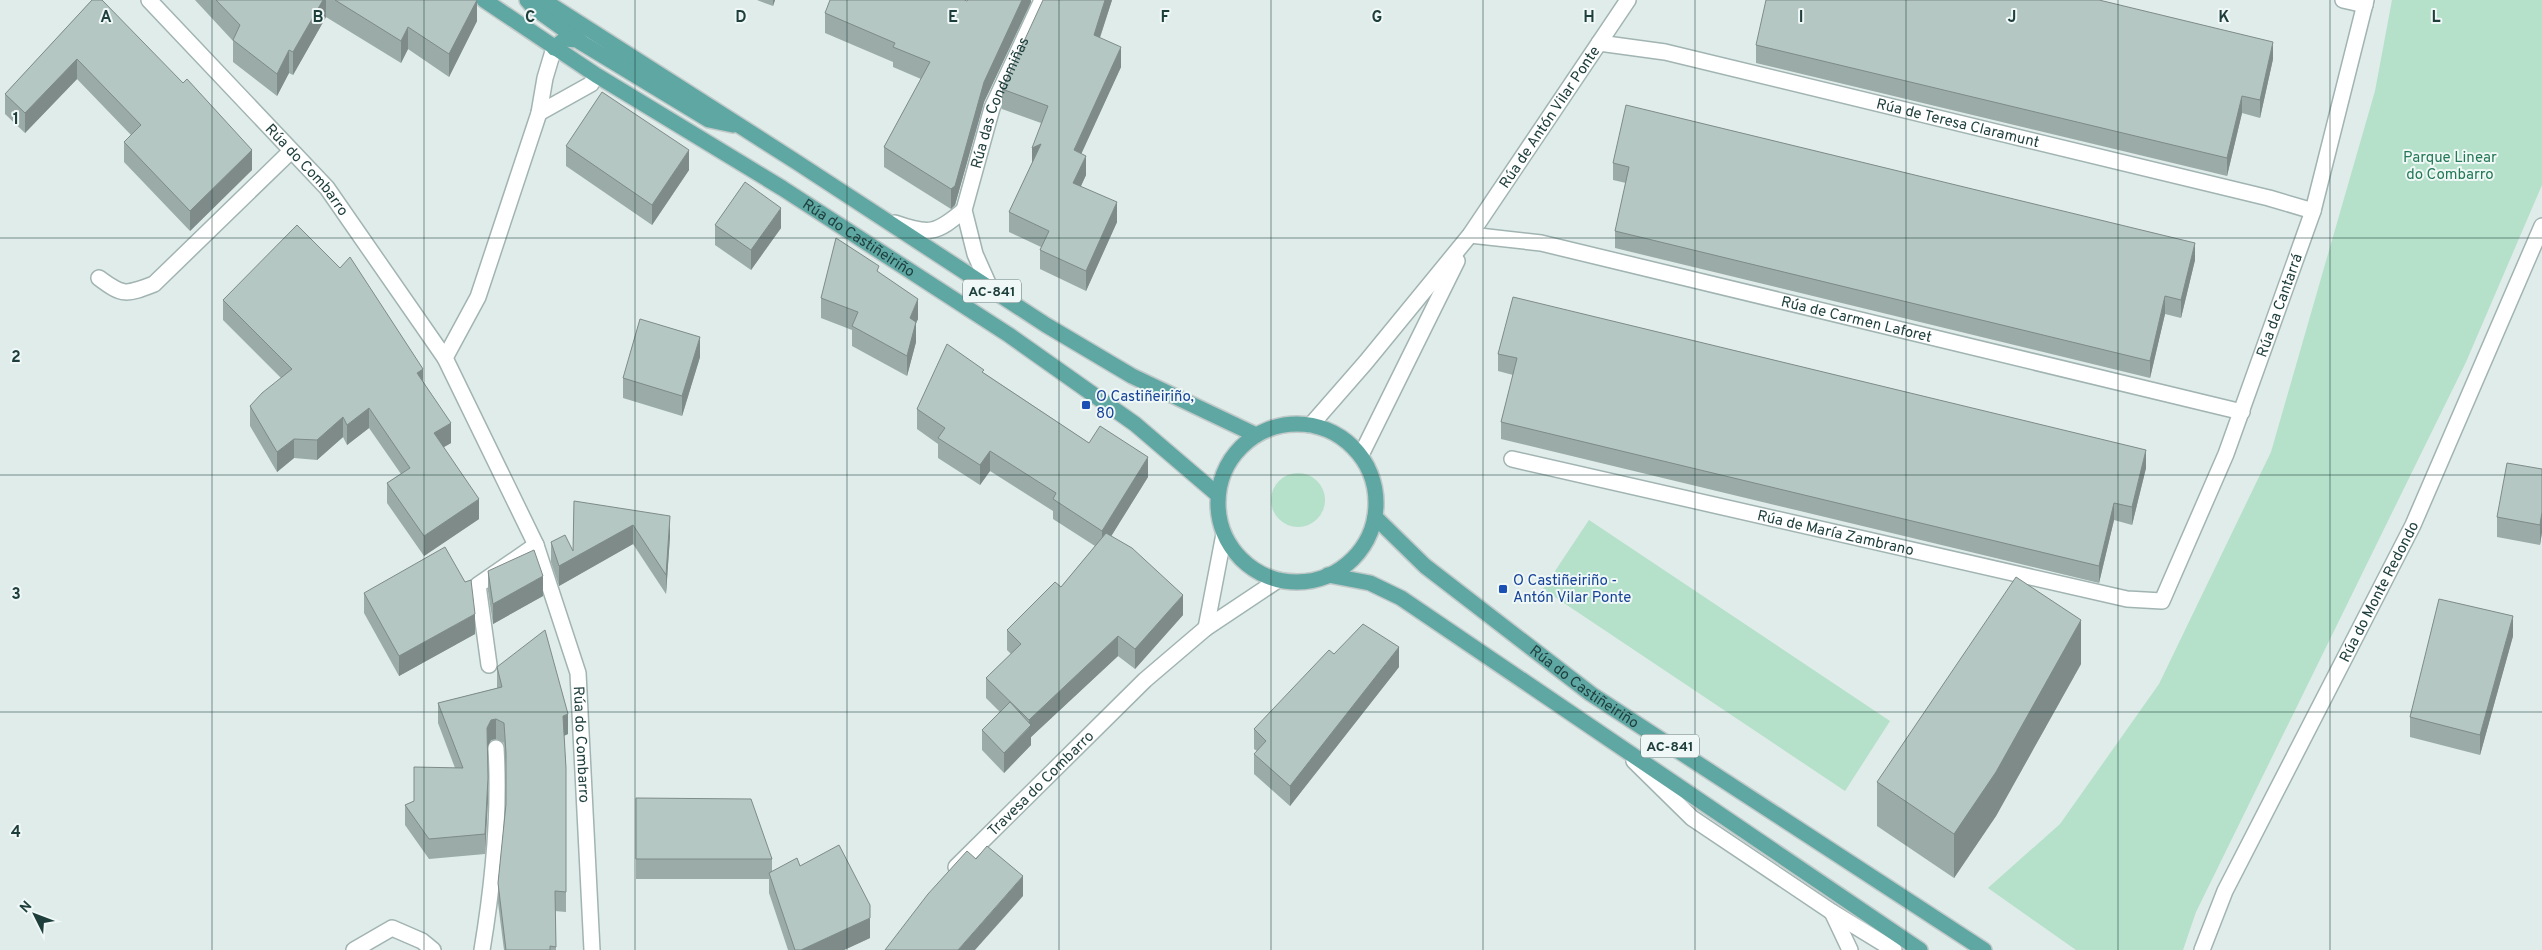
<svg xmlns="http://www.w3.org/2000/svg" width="2542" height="950" font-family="Overpass,sans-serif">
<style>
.green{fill:#b5e0c9}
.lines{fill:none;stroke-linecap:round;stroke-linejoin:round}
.lane-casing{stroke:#a1b4b2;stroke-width:18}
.street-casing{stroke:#a1b4b2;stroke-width:18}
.primary-casing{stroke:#c0c9c8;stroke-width:18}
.lane{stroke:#fff;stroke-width:15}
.street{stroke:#fff;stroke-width:15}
.primary{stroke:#5ea7a3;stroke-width:15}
.wall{fill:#9baba7}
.shaded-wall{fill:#7e8b88}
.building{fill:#b4c7c2;stroke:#7e8b88}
.grid{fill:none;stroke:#1e3e3c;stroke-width:1;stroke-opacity:0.55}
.transit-dot{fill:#1a4fb4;stroke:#eff8f6;stroke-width:2}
.labels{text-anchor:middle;stroke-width:4;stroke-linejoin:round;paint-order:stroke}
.shield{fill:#eff8f6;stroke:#5d7674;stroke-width:1}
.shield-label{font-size:14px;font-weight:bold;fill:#1e3e3c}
.street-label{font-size:15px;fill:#1e3e3c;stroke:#eff8f6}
.park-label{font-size:15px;fill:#237956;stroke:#eff8f6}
.transit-label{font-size:15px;fill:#164399;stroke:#eff8f6;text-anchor:start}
.grid-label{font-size:16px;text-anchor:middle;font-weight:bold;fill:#1e3e3c;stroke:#eff8f6;stroke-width:4;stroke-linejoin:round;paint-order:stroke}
</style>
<rect width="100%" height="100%" fill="#dfece9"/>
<g class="green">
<polygon points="2392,0 2542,0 2542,185 2466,362 2196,912 2183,950 2076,950 1988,888 2060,824 2159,684 2271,452 2375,91"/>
<circle cx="1298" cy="500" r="27"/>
<polygon points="1589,520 1890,721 1845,791 1543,589"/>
</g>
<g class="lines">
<g class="lane-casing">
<g id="lane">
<path d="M 99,278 C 123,296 126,295 154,284 L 291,151"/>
<polyline points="1634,761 1692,818 1832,912 1894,950"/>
</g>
</g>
<g class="street-casing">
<g id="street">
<path id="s1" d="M 149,0 L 327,188 L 445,358 L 536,545 L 578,673 L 592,950"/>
<polyline points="2343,0 2365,5"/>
<path id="s2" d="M 1599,43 L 1665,52 L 2269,198 L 2313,211"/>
<polyline points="539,113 591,84 596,75"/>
<path d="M 895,223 C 929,235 936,234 964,210"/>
<path id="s3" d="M 1470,235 L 1541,243 L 2242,412"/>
<path id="s4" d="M 991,290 L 975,254 L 964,210 L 992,108 L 1042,0"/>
<polyline points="445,358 478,297 539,113 545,78 554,48"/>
<path id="s5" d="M 1311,425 L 1366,362 L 1470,235 L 1628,0"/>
<polyline points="1361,455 1457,261"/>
<path id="s6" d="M 1512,459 L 2127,599 L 2162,601 L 2226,454 L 2313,211 L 2366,0"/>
<polyline points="1206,628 1224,534"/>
<polyline points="489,665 478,585 536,545"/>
<path id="s7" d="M 956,867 L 1145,680 L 1206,628 L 1278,580"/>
<polyline points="1832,912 1850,950"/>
<polyline points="354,950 392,928 422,941 433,950"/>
<path d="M 482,950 C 493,884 500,815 496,748"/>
<path id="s8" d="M 2202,950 L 2225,891 L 2413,525 L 2542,226"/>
</g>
</g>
<g class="primary-casing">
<g id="primary">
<path id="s9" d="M 484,0 L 596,75 L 782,188 L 1009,335 L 1135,424 L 1218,495"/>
<polyline points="527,0 534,8 580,41"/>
<polyline points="543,0 798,163 1046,325 1132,376 1256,435"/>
<polyline points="554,48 565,39 577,40 709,120 733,125"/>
<circle cx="1297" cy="503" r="79"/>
<path id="s10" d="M 1375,517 L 1425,566 L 1591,694 L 1984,950"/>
<polyline points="1328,575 1370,583 1401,598 1920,950"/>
</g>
</g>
<use href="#lane" class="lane"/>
<use href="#street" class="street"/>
<use href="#primary" class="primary"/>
</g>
<g class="wall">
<polygon points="92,0 252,170 190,231 124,162 124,142 131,135 77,79 25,133 5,114 5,94"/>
<polygon points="195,0 477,0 477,21 449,77 408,49 401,63 326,17 293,75 289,73 277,96 233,62 233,41"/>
<polygon points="757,0 775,0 773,6"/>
<polygon points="1031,0 1031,2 984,102 955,205 951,209 884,167 884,147 921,79 893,67 893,62 825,33 825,13 967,1"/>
<polygon points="1112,0 1100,38 1121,67 1081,153 1086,175 1081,186 1117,222 1086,291 1040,269 1040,250 1041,247 1009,232 1009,212 1032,163 1041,123 1002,109 1002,89"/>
<polygon points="1756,45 2273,59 2260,118 2242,113 2227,176 1756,63"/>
<polygon points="566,146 689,170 652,225 566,166"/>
<polygon points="1613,163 2195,260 2181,318 2165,314 2150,378 1615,248 1615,231 1626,183 1613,180"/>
<polygon points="715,225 781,228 751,270 715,245"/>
<polygon points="821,298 918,319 916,323 916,342 907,376 852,346 852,330 821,318"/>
<polygon points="223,300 423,382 451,443 443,447 479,519 424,556 387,503 387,483 401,474 369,428 347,445 343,437 317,460 294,458 277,472 250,426 250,406 281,378 223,320"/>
<polygon points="1498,354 2146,468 2132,525 2114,520 2099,583 1501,439 1501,422 1513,375 1498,371"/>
<polygon points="700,357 682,416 623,398 623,378"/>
<polygon points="984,373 1089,443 1148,477 1111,536 1183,615 1135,669 1118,656 1031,737 1031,745 1004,773 982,750 982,730 1000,712 986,698 986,678 1011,654 1007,650 1007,630 1061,587 1095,546 1053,519 1053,511 990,471 980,485 938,458 938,444 917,429 917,409"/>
<polygon points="2542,469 2542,532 2540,545 2497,537 2497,517"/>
<polygon points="574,501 670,536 666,594 633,544 559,586 551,562 551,542 573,551"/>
<polygon points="488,571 543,596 493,624 488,591"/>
<polygon points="364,593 475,634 399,676 364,613"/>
<polygon points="2513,636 2480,755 2410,737 2410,717"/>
<polygon points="1334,654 1399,667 1290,806 1254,774 1254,754 1257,751 1254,749 1254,729"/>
<polygon points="2081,664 1996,816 1954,878 1877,826 1877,782"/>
<polygon points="497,667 568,734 564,736 566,768 566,912 555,911 556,950 504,950 498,903 498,883 506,804 506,770 504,743 496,739 491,740 487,747 488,798 485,854 429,859 405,825 405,805 414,801 455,768 438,723 438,703 497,688"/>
<polygon points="636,798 772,859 772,871 800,866 870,938 844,950 788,950 769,893 769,879 636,879"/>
</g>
<g class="shaded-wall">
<polygon points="323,0 326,0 326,17 293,75 293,52"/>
<polygon points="477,0 477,21 449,77 449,54"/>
<polygon points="773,0 775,0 773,6"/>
<polygon points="1022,0 1031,0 1031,2 984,102 955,205 951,209 951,189 984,82"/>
<polygon points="1105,0 1112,0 1094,55 1094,35"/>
<polygon points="408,27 408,49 401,63 401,41"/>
<polygon points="2273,42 2273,59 2260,118 2260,100"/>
<polygon points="1121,47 1121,67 1074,170 1074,150"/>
<polygon points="289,50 289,73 277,96 277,74"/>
<polygon points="77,59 77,79 25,133 25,113"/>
<polygon points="2242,96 2242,113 2227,176 2227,158"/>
<polygon points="1041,144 1032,168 1032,148"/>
<polygon points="252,150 252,170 190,231 190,211"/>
<polygon points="689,150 689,170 652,225 652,205"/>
<polygon points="1086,156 1086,175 1073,203 1073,183"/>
<polygon points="1117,202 1117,222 1086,291 1086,271"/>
<polygon points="781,208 781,228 751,270 751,250"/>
<polygon points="2195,243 2195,260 2181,318 2181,300"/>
<polygon points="2165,296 2165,314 2150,378 2150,361"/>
<polygon points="918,299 918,319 916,323 916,342 907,376 907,356 910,318"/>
<polygon points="700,337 700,357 682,416 682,396"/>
<polygon points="423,369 423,389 417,373"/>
<polygon points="369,408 369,428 347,445 347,425"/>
<polygon points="343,417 343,437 317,460 317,440"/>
<polygon points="451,423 451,443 434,453 434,433"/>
<polygon points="294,439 294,458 277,472 277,452"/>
<polygon points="2146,450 2146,468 2132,525 2132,507"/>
<polygon points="990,451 990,471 980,485 980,465"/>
<polygon points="1148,457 1148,477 1102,551 1102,531"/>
<polygon points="479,499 479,519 424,556 424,536"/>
<polygon points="2114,503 2114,520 2099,583 2099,566"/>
<polygon points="2542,512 2542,532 2540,545 2540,525"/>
<polygon points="670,516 670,536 666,594 666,575"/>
<polygon points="633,525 633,544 559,586 559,566"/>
<polygon points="543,576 543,596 493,624 493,604"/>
<polygon points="1183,595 1183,615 1135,669 1135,649"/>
<polygon points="475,614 475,634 399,676 399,656"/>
<polygon points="2513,616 2513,636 2480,755 2480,735"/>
<polygon points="2081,620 2081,664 1996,816 1954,878 1954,834"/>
<polygon points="1118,636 1118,656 1031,737 1031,745 1004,773 1004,753 1029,728 1029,720"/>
<polygon points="1399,647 1399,667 1290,806 1290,786"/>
<polygon points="568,714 568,734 563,736 563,716"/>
<polygon points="496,719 496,739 491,740 487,748 487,728 491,720"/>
<polygon points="488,778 488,798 485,854 485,834"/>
<polygon points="1023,876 1023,896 975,950 958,950"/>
<polygon points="870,918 870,938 844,950 801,950"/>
</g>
<g class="building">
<polygon points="92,0 102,0 183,83 187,79 252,150 190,211 124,142 141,125 77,59 25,113 5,94"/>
<polygon points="216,0 323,0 293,52 289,50 277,74 233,40 240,25"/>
<polygon points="335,0 477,0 449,54 408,27 401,41"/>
<polygon points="830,0 964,0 967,1 968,0 1022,0 984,82 955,186 951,189 884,147 930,62 893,47 895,43 825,13"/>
<polygon points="1043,0 1105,0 1094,35 1121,47 1074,150 1086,156 1073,183 1117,202 1086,271 1040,250 1049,231 1009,212 1041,144 1032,148 1048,106 1002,89"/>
<polygon points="1766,0 2099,0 2273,42 2260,100 2242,96 2227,158 1756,45"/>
<polygon points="602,92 689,150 652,205 566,146"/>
<polygon points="1626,105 2195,243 2181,300 2165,296 2150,361 1615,231 1629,167 1613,163"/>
<polygon points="745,182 781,208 751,250 715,225"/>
<polygon points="297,225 340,268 350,257 423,369 417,373 451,423 434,433 479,499 424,536 387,483 410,468 369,408 347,425 343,417 317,440 294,439 277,452 250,406 262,393 292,369 223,300"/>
<polygon points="836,238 879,266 877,271 918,299 910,318 916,322 907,356 852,326 858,312 821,298"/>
<polygon points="1513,297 2146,450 2132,507 2114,503 2099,566 1501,422 1517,358 1498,354"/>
<polygon points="640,319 700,337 682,396 623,378"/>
<polygon points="947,344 984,370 982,372 1089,443 1100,426 1148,457 1102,531 1053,499 1056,493 990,451 980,465 938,438 945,428 917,409"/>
<polygon points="2507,463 2542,469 2542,512 2540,525 2497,517"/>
<polygon points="574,501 670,516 666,575 633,525 559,566 551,542 565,535 573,551"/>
<polygon points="1106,533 1132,548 1183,595 1135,649 1118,636 1029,720 986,678 1021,644 1007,630 1055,582 1061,587"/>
<polygon points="445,547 465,582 471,580 475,614 399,656 364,593"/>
<polygon points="534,550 543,576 493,604 488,571"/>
<polygon points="2016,577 2081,620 1996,772 1954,834 1877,782"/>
<polygon points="2439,599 2513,616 2480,735 2410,717"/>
<polygon points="1363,624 1399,647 1290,786 1254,754 1266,741 1254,729 1329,650 1334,654"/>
<polygon points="545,630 568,714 563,716 566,768 566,892 555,891 556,947 550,946 550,950 506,950 498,883 506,804 506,753 504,723 496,719 491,720 487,728 488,778 485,834 429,839 405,805 414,801 414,767 463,768 438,703 502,687 497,667"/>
<polygon points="1010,702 1031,725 1004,753 982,730"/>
<polygon points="636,798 751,799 772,859 636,859"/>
<polygon points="839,845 870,905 870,918 801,950 795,950 769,873 797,858 800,866"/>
<polygon points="987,846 1023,876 958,950 885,950 928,894 967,851 976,859"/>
</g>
<path class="grid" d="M 212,0 L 212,950M 424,0 L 424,950M 635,0 L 635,950M 847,0 L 847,950M 1059,0 L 1059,950M 1271,0 L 1271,950M 1483,0 L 1483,950M 1695,0 L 1695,950M 1906,0 L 1906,950M 2118,0 L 2118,950M 2330,0 L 2330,950M 0,238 L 2542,238M 0,475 L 2542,475M 0,712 L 2542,712"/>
<g class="transit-dot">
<rect x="1081" y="400" width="10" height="10" rx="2.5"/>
<rect x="1498" y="584" width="10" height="10" rx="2.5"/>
</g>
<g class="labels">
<g class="shield">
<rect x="963" y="279.5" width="58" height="23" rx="4"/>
<rect x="1641" y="734.5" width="58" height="23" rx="4"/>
</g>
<g class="shield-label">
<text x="992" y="296">AC-841</text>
<text x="1670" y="751">AC-841</text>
</g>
<g class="street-label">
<text dy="5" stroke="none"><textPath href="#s4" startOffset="198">Rúa das Condomiñas</textPath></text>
<text dy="5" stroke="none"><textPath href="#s5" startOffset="390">Rúa de Antón Vilar Ponte</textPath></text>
<text dy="5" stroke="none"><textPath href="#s2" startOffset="368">Rúa de Teresa Claramunt</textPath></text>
<text dy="5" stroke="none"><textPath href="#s1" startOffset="232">Rúa do Combarro</textPath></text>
<text dy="5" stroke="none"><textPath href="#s9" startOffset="444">Rúa do Castiñeiriño</textPath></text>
<text dy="5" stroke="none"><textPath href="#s6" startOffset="984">Rúa da Cantarrá</textPath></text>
<text dy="5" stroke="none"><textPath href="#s3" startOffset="396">Rúa de Carmen Laforet</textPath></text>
<text dy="5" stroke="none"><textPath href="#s6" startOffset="332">Rúa de María Zambrano</textPath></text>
<text dy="5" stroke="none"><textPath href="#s8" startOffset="400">Rúa do Monte Redondo</textPath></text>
<text dy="5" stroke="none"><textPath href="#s10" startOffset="270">Rúa do Castiñeiriño</textPath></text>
<text dy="5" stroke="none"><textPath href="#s1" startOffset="880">Rúa do Combarro</textPath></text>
<text dy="5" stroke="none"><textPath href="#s7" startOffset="119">Travesa do Combarro</textPath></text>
</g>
<g class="park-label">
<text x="2450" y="162">Parque Linear<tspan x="2450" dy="17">do Combarro</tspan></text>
</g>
<g class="transit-label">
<text x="1096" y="401">O Castiñeiriño,<tspan x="1096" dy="17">80</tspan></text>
<text x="1513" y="585">O Castiñeiriño -<tspan x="1513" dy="17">Antón Vilar Ponte</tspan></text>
</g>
</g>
<g class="grid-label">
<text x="106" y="22">A</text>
<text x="318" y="22">B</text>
<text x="530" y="22">C</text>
<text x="741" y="22">D</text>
<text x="953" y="22">E</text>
<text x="1165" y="22">F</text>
<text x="1377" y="22">G</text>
<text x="1589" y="22">H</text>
<text x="1801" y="22">I</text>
<text x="2012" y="22">J</text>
<text x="2224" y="22">K</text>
<text x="2436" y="22">L</text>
<text x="16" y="124">1</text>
<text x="16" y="362">2</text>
<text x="16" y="599">3</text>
<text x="16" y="837">4</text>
</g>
<g transform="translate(35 915) rotate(312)" stroke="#eff8f6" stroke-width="4" paint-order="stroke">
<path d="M0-4L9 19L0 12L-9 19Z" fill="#1e3e3c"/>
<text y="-8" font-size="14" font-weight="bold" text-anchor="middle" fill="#1e3e3c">N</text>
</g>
</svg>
